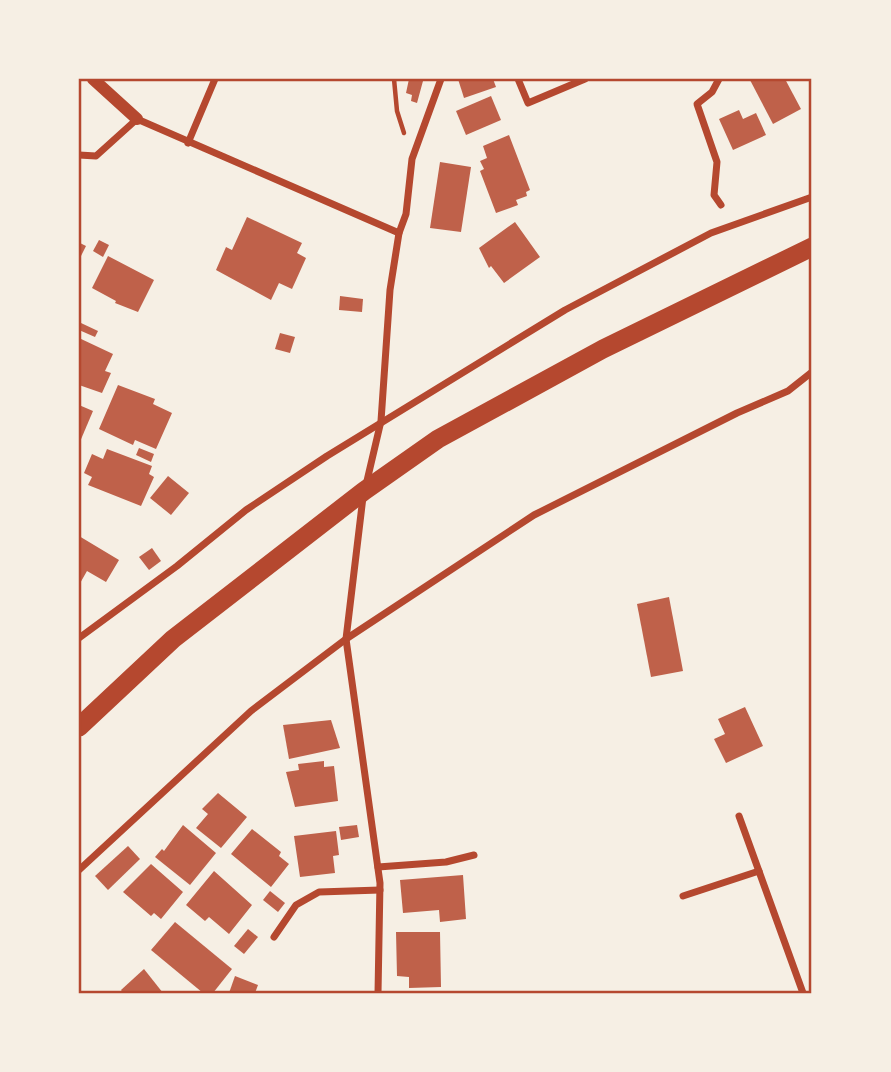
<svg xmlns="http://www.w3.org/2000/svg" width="891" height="1072" font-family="'Titillium Web',sans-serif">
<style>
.building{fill:#bf614a}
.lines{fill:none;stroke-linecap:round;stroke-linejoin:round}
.path{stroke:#b5482f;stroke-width:4.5}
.minor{stroke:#b5482f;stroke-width:7}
.tertiary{stroke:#b5482f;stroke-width:12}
.trunk{stroke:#b5482f;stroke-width:19}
.neatline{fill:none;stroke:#b5482f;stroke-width:2.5}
</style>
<rect width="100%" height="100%" fill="#f6efe4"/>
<g class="building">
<polygon points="409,79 423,81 417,103 411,101 412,95 406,93"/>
<polygon points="458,79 493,79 496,87 464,98"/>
<polygon points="753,79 785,79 801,109 773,124 750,80"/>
<polygon points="491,96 501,120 466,135 456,111"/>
<polygon points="739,110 743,119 756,113 766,135 733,150 719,119"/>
<polygon points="509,135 530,190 526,192 527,196 516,200 518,205 496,213 480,171 484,169 480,161 487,158 483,146"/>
<polygon points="440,162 471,167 461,232 430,228"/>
<polygon points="247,217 302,243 297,253 306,258 292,289 279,283 271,300 216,270 226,247 232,250"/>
<polygon points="515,222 540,257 504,283 491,266 489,268 479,248"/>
<polygon points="99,240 109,245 103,257 93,251"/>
<polygon points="80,243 86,246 79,260 79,245"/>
<polygon points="108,256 154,280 138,312 115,303 116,301 92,288"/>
<polygon points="340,296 363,299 362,312 339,310"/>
<polygon points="81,323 98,331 95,337 79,330"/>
<polygon points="280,333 295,337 290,353 275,349"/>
<polygon points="79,338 113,354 105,371 111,373 102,393 79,385"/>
<polygon points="118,385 155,399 153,404 172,413 156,449 135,440 133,445 99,429"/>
<polygon points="79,405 93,411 79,444"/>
<polygon points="139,448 154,454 151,462 136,455"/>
<polygon points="107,449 152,466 149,474 154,477 141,506 88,485 92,477 84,473 92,454 103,459"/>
<polygon points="168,476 189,493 171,515 150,498"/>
<polygon points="79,536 119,560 106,582 87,571 79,585"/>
<polygon points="152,548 161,561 149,570 139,557"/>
<polygon points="669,597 683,671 651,677 637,604"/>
<polygon points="745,707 763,746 726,763 714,739 725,734 718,719"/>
<polygon points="331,720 340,748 289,759 283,725"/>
<polygon points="324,761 324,767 334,766 338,801 295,807 286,772 299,770 298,764"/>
<polygon points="218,793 247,817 221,848 196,828 208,814 202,809"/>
<polygon points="183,825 216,853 190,885 155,857 162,849 164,851"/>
<polygon points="357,825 359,837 341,840 339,827"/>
<polygon points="252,829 281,852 279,856 289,864 271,887 231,854"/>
<polygon points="336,831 339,855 333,856 335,873 300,877 294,836"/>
<polygon points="128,846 140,859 108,890 95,876"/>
<polygon points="151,864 183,892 161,919 154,913 151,916 123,892"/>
<polygon points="214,871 252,905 229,934 209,917 205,921 186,905"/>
<polygon points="463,875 466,919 440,922 439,910 403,913 400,880"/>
<polygon points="270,891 285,903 278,912 263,900"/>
<polygon points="175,922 232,969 213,993 203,993 151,950"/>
<polygon points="248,929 258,937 244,954 234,946"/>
<polygon points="396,932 440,932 441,987 409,988 409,977 397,976"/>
<polygon points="144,969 163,993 123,993 121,990"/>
<polygon points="235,976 258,985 255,993 229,993"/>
</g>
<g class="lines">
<polyline class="path" points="394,79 397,111 404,133"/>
<g class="minor">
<polyline points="518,79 528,103 585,79"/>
<polyline points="719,79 712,92 697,104 717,162 714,195 721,205"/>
<polyline points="188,143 215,79"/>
<polyline points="79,155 96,156 137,119 399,233"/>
<polyline points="366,485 381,421 390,290 399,233 406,214 412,159 441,79"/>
<polyline points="363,497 346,639 380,883 378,993"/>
<polyline points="79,638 177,566 246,510 327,456 565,310 711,233 812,197"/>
<polyline points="739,816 803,993"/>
<polyline points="378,867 446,862 474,855"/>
<polyline points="79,870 251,711 346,639 534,515 737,413 788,391 812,372"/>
<polyline points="683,896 759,871"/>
<polyline points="274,937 296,905 319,892 380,890"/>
</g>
<polyline class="tertiary" points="93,79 137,119"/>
<polyline class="trunk" points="79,727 173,639 364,491 438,439 603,349 812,247"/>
</g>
<rect width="891" height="1072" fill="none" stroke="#f6efe4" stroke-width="161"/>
<rect x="80" y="80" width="730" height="912" class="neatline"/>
</svg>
